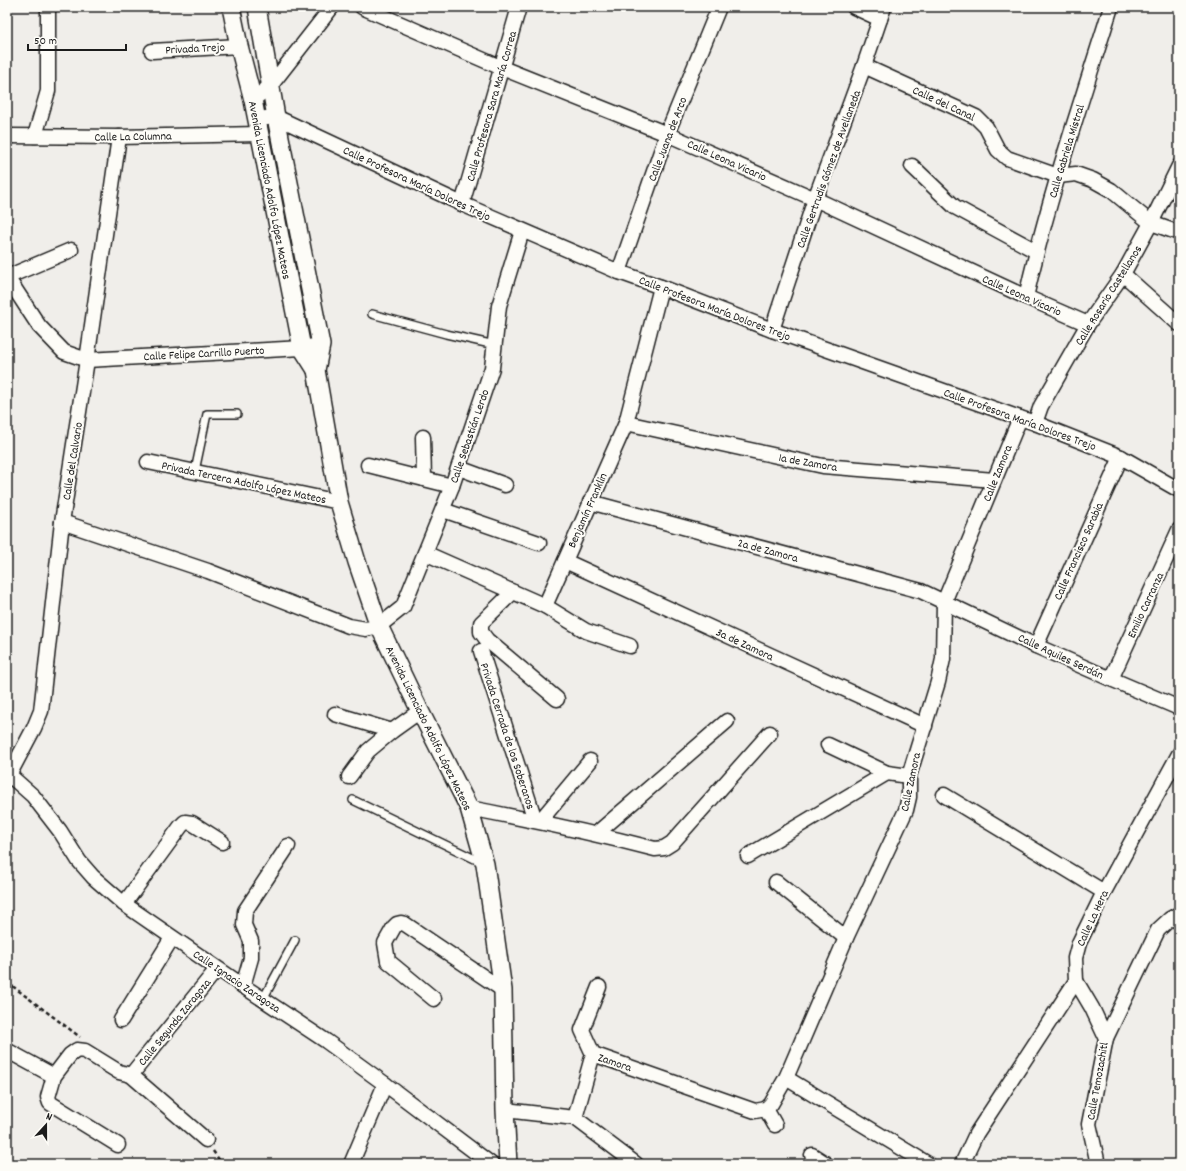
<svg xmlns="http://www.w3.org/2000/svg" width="1186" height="1171" font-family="Dekko,sans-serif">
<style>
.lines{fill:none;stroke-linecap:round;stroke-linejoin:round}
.service-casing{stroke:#1c1c1c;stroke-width:10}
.minor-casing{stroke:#1c1c1c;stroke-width:17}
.tertiary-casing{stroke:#1c1c1c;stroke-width:20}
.path{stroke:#1c1c1c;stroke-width:2.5;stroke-dasharray:4 3;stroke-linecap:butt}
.service{stroke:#fdfcf7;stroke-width:7}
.minor{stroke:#fdfcf7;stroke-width:14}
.tertiary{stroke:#fdfcf7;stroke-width:17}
.labels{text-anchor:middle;stroke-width:4;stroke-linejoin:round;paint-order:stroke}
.street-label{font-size:12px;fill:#1c1c1c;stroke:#fdfcf7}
</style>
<rect width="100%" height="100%" fill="#f0eeea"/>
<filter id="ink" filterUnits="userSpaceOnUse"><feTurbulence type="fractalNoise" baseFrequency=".025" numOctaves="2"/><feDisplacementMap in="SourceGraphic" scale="8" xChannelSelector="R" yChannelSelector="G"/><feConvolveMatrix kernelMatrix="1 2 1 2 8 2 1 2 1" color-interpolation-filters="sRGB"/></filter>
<g filter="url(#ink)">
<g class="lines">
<g class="service-casing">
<g id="service">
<polyline points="372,314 446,334 495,345"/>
<polyline points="195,471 207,414 237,414"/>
<polyline points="353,800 483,863"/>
<polyline points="263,999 295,940"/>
</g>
</g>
<g class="minor-casing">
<g id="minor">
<polyline points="362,7 502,68 667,134 815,199 1026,297 1088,324"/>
<polyline points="854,7 880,19"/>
<polyline points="152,51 239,46"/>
<polyline points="864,66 976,117 986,127 998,150 1007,158 1058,176 1076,174 1093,180 1111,190 1151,223 1179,233"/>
<polyline points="253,100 271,85 332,7"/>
<polyline points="257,119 276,117 462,204 619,272 661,287 772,330 1020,418 1035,423 1121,457 1179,490"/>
<polyline points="7,136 119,137 259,134"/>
<polyline points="35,136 48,91 48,7"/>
<polyline points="912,166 955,207 1036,251"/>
<polyline points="462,204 519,7"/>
<polyline points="619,272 667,134 719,7"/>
<polyline points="1123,274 1179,324"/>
<polyline points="7,277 39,326 64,352 87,360 302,348 321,345"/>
<polyline points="7,277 71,250"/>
<path d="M 1026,297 C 1048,199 1081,103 1111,7"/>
<polyline points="772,330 815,199 864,66 884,7"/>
<polyline points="626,423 823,466 994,480"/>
<polyline points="1035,423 1041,406 1088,324 1123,274 1151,223 1179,166"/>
<polyline points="423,437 424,479"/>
<polyline points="148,462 339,502"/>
<polyline points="368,465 452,486"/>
<polyline points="459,468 505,485"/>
<polyline points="590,502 921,591 1036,646 1111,679 1179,708"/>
<polyline points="443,510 539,543"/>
<polyline points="62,522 208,571 349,626 366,629 379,626 403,607 452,486 492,368 499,306 522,231"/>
<polyline points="425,553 545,606 586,631 630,646"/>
<polyline points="565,561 925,726"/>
<polyline points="513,592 481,623 481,632 487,640 557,699"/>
<polyline points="545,606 626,423 661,287"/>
<polyline points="1036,646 1121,457"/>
<polyline points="481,651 535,820"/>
<polyline points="1111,679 1179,530"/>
<polyline points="335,714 392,731"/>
<polyline points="828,745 887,773 909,776"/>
<polyline points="7,773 33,796 60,831 79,861 93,877 124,904 243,986 326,1041 385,1084 491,1164"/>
<polyline points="349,777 368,751 392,731 420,711"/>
<polyline points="7,779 34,728 41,711 62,522 87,360 119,137"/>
<polyline points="944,795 1104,892"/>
<path d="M 469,808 C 532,820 593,833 655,849 L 664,848 L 672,843 L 770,733"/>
<polyline points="540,821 590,761"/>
<polyline points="596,834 727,721"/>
<polyline points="748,856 887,773"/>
<polyline points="776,882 846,938"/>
<polyline points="124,904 181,826 185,822 192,823 222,842"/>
<polyline points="1076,981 1092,1008 1106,1038 1089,1124 1098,1164"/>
<polyline points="243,986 251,958 251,941 244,925 245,911 288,846"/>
<polyline points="434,999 388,961 385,943 394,927 397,924 401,923 405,924 503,990"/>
<polyline points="121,1020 172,938"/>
<polyline points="1106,1038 1158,930 1170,919 1179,914"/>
<polyline points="8,1051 54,1076"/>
<polyline points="593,1054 755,1111 766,1109"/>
<polyline points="593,1054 582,1030 599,987"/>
<polyline points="131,1075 217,969"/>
<polyline points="786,1078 928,1164"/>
<polyline points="766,1109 771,1104 786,1078 846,938 906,810 909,797 909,776 938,682 943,659 944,602 1020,418"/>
<polyline points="766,1109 775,1125"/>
<polyline points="505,1110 575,1118"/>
<polyline points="575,1118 636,1164"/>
<polyline points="575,1118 593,1054"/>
<polyline points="118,1145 50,1103 48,1097 54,1076 70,1055 77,1050 85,1051 119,1072 131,1075 206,1140"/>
<polyline points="812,1155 826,1164"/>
<polyline points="351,1164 385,1084"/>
<polyline points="962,1164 976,1134 1076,981 1075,958 1079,943 1104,892 1179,754"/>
</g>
</g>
<g class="tertiary-casing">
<g id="tertiary">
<polyline points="231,7 239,46 253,100 302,348 316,370"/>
<polyline points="257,7 276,117 321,345 316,370 339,502 357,562 379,626 420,711 469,808 485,864 503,990 505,1110 508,1164"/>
</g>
</g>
<g class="path">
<polyline points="7,982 80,1037"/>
<polyline points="213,1151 222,1164"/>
</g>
<use href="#service" class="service"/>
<use href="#minor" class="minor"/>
<use href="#tertiary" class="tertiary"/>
</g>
</g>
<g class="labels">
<g class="street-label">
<text transform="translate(195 48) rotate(-3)" y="4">Privada Trejo</text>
<text transform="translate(944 103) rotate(25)" y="4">Calle del Canal</text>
<text transform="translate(491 106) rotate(-74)" y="4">Calle Profesora Sara María Correa</text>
<text transform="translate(133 136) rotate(-1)" y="4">Calle La Columna</text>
<text transform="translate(667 139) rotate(-69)" y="4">Calle Juana de Arco</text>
<text transform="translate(1066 151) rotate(-73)" y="4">Calle Gabriela Mistral</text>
<text transform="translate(727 160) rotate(24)" y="4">Calle Leona Vicario</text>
<text transform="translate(828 169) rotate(-70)" y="4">Calle Gertrudis Gómez de Avellaneda</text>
<text transform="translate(417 183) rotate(25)" y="4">Calle Profesora María Dolores Trejo</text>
<text transform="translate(270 190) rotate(79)" y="4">Avenida Licenciado Adolfo López Mateos</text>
<text transform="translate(1022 295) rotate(24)" y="4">Calle Leona Vicario</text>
<text transform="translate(1108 295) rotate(-58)" y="4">Calle Rosario Castellanos</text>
<text transform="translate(715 308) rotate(21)" y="4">Calle Profesora María Dolores Trejo</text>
<text transform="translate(204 353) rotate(-3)" y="4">Calle Felipe Carrillo Puerto</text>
<text transform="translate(1020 419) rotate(20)" y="4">Calle Profesora María Dolores Trejo</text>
<text transform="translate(469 436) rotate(-71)" y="4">Calle Sebastián Lerdo</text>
<text transform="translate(72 461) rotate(-81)" y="4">Calle del Calvario</text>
<text transform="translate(808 462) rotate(10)" y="4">1a de Zamora</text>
<text transform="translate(997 473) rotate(-68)" y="4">Calle Zamora</text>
<text transform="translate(244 482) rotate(12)" y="4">Privada Tercera Adolfo López Mateos</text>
<text transform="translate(587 510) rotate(-66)" y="4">Benjamín Franklin</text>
<text transform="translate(768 550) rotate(15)" y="4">2a de Zamora</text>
<text transform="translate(1078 551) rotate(-66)" y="4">Calle Francisco Sarabia</text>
<text transform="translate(1145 605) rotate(-65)" y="4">Emilio Carranza</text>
<text transform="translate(745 644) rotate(25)" y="4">3a de Zamora</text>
<text transform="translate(1061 656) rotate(25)" y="4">Calle Aquiles Serdán</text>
<text transform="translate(429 728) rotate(64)" y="4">Avenida Licenciado Adolfo López Mateos</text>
<text transform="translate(508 736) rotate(72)" y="4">Privada Cerrada de los Soberanos</text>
<text transform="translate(910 782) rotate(-78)" y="4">Calle Zamora</text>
<text transform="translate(1092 918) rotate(-65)" y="4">Calle La Hera</text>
<text transform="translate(237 981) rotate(34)" y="4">Calle Ignacio Zaragoza</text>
<text transform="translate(174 1022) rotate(-51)" y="4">Calle Segunda Zaragoza</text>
<text transform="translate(615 1062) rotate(19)" y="4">Zamora</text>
<text transform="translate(1097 1081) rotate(-80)" y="4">Calle Temozachitl</text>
</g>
</g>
<rect width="1186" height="1171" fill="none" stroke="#fdfcf7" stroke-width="24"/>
<rect x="12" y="12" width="1162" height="1147" fill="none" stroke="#1c1c1c" stroke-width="1.5" filter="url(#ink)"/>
<g transform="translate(46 1125) rotate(21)" stroke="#fdfcf7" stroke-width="3" paint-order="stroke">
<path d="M0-3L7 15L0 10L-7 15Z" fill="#1c1c1c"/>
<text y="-6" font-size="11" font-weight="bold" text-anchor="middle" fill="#1c1c1c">N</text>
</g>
<path d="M28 44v6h98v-6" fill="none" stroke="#1c1c1c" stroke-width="2"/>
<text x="34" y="44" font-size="12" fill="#1c1c1c" stroke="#fdfcf7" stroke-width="3" paint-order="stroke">50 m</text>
</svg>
